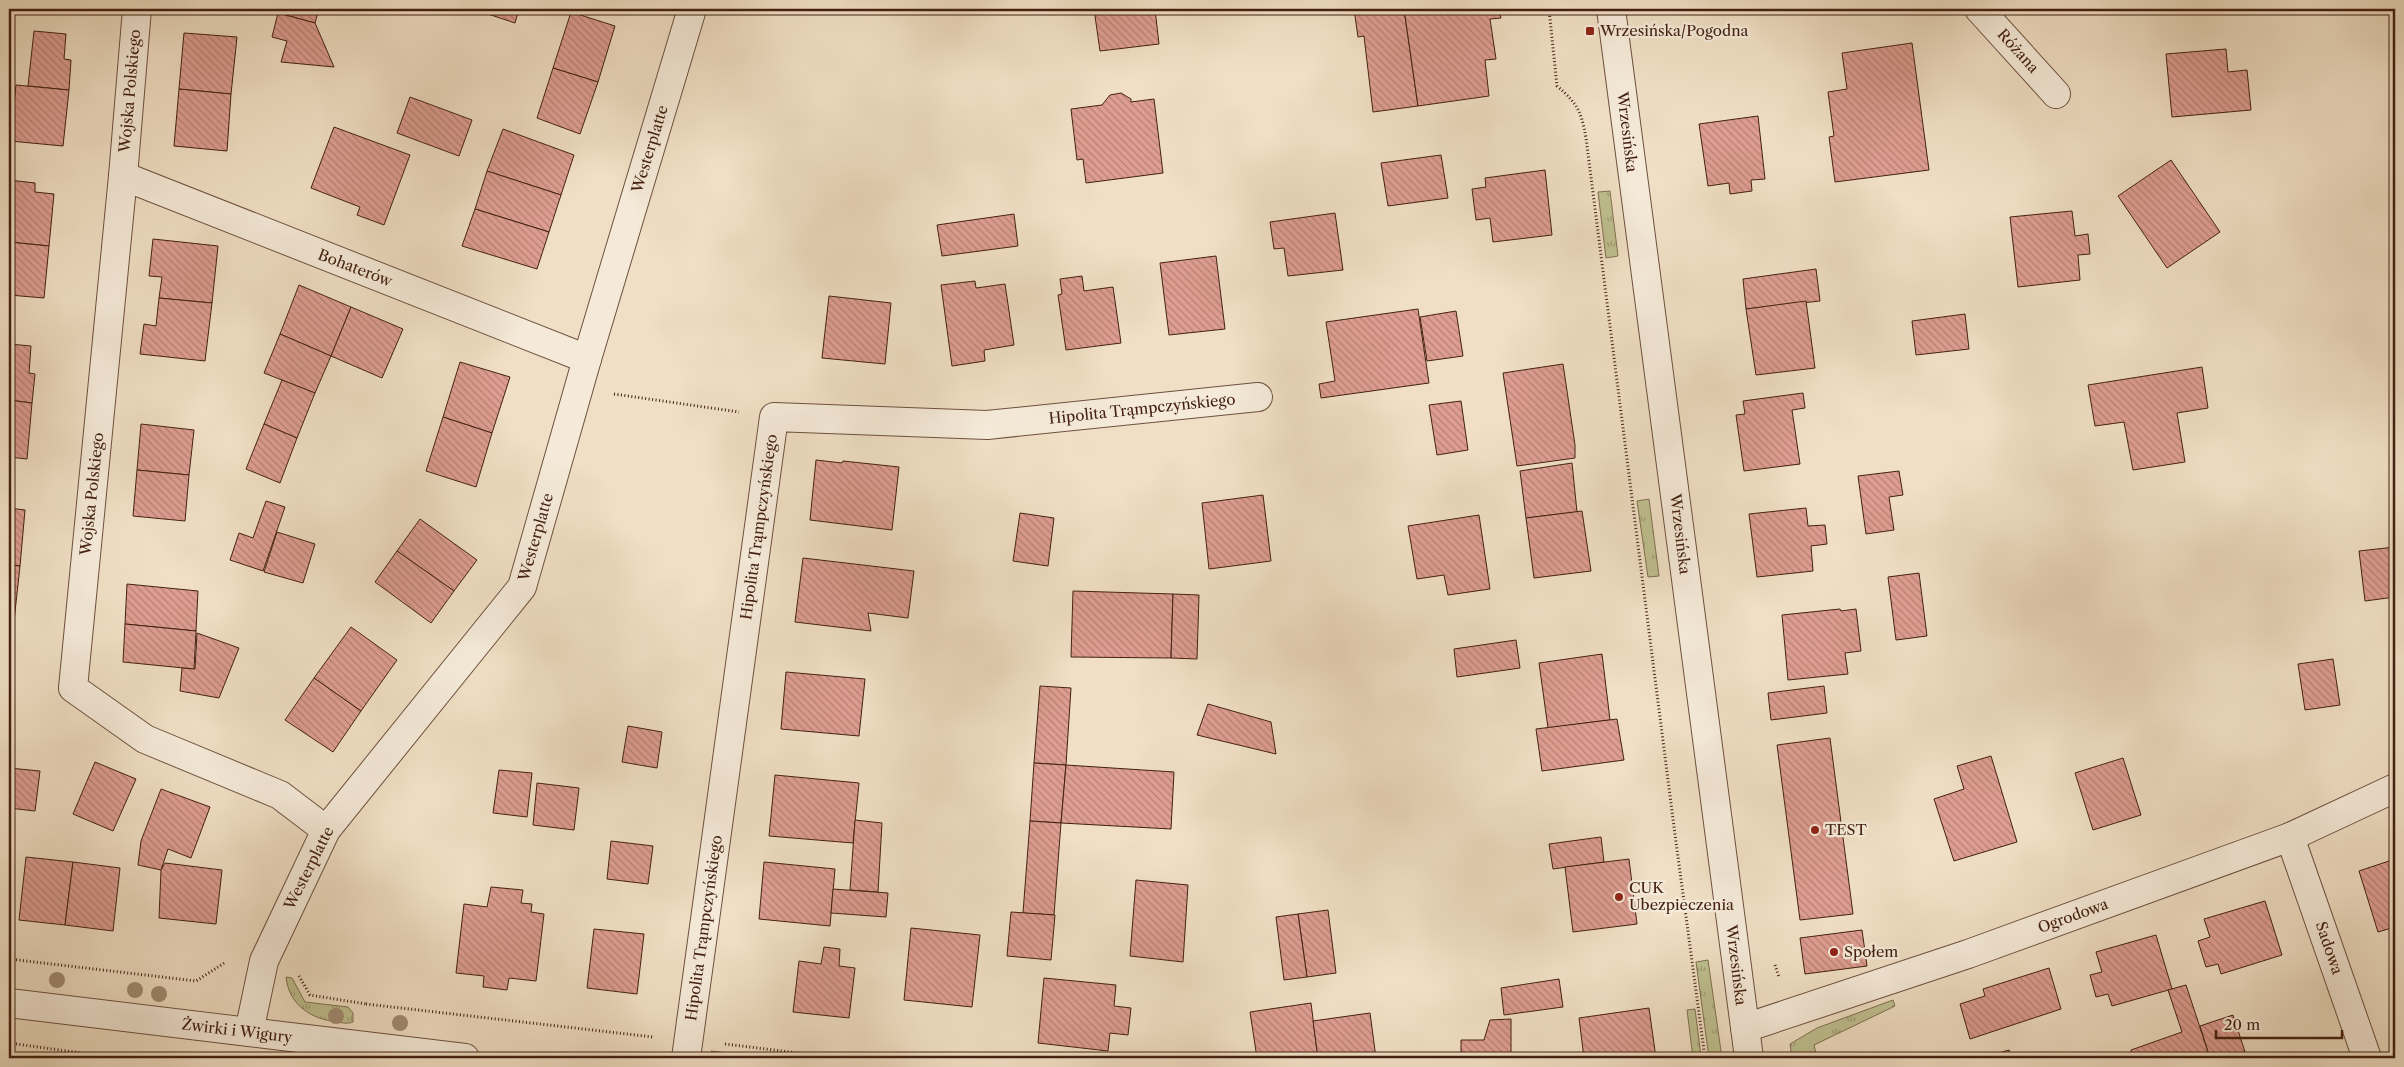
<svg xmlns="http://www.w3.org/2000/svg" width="2404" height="1067" font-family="'Libre Caslon Text',serif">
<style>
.grass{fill:url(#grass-tufts);stroke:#817050}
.building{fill:url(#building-back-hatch);stroke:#432011}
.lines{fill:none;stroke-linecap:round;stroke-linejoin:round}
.minor-casing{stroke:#6e503e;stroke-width:30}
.path{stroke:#432011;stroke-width:3;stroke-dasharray:1 2.5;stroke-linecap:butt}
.minor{stroke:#f5ead9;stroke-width:28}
.tree{fill:#a28c73}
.poi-dot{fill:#8f2418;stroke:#f5ead9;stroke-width:2}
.labels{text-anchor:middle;stroke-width:4.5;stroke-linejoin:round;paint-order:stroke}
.poi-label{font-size:15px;fill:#432011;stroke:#f5ead9;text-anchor:start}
.street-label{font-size:15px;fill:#432011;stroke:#f5ead9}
</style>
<defs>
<pattern id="grass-tufts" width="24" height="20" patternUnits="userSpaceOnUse" patternTransform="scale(1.25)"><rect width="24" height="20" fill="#bfc090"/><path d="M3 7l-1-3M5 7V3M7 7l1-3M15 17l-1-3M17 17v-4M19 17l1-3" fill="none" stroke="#9d9c74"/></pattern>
<pattern id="building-back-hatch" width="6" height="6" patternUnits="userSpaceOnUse" patternTransform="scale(1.25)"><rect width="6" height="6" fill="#de9e91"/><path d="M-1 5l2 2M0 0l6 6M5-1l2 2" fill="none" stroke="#b68075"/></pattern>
</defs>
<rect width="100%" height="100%" fill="#f0dfc4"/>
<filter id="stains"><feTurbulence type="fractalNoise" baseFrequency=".004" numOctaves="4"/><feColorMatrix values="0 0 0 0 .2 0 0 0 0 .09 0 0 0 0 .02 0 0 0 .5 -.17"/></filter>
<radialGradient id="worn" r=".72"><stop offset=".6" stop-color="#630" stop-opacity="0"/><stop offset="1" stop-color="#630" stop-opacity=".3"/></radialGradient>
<g class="grass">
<polygon points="1610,191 1618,256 1606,258 1598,192"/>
<polygon points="1649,499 1659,576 1648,577 1637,501"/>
<polygon points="1708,960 1722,1058 1709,1058 1696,962"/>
<path d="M 286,977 L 292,978 L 305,1002 L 348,1007 L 353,1013 L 353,1022 C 348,1024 343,1023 337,1022 C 311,1019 289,1005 286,977 Z"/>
<polygon points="1893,1000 1895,1006 1814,1045 1817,1058 1792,1058 1790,1044 1817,1028"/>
<polygon points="1695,1009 1701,1056 1702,1058 1693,1058 1687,1010"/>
<polygon points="711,1051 770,1058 716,1058"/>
</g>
<g class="building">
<polygon points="279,9 319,9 315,23 278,13"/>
<polygon points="479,9 519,9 515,23 479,11"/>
<polygon points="1094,9 1155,9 1159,44 1100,51"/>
<polygon points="1354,9 1404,9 1418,106 1373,112 1364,36 1358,37"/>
<polygon points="1404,9 1499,9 1501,18 1490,19 1496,59 1485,60 1489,96 1418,106"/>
<polygon points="1684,9 1726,9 1685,14"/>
<polygon points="2149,9 2166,9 2152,15"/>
<polygon points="571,12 615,26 598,82 553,68"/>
<polygon points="278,13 315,23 334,67 281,62 287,41 272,37"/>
<polygon points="34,31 66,34 64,59 71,60 69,90 28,86"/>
<polygon points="184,33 237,37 231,94 179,89"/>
<polygon points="1912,43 1929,170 1835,182 1829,137 1834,136 1828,92 1847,89 1842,53"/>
<polygon points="2226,49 2228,72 2247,70 2251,110 2172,117 2166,54"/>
<polygon points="553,68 598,82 580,134 537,118"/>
<polygon points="16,85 69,90 63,146 10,141"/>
<polygon points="179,89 231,94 227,151 174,146"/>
<polygon points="1121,93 1131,99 1131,102 1154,99 1163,173 1086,183 1083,159 1077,160 1071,109 1102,105 1110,95"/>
<polygon points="410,97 472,120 459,156 397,133"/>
<polygon points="1758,116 1765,179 1751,180 1752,191 1730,194 1729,183 1708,186 1699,124"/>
<polygon points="334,127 410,155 384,225 357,215 360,207 311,188"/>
<polygon points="503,129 574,155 561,195 487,171"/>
<polygon points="1441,155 1448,198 1388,206 1381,163"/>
<polygon points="2171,160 2220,232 2167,268 2118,196"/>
<polygon points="1545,170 1552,235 1493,242 1490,218 1476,220 1472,189 1486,187 1485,178"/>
<polygon points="487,171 561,195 549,232 475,209"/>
<polygon points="9,180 35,183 35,192 54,194 49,246 9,242"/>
<polygon points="475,209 549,232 537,269 462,246"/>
<polygon points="2072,211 2075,236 2088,234 2090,254 2078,255 2080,280 2018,287 2010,217"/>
<polygon points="1335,213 1343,270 1288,276 1284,248 1274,249 1270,222"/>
<polygon points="1014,214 1018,246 942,256 937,225"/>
<polygon points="153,239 218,246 212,303 159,298 162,277 149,276"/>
<polygon points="9,242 49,246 44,298 9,295"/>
<polygon points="1216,256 1225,329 1169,335 1160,263"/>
<polygon points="1816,269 1820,301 1746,309 1743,279"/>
<polygon points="1082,276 1084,291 1113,287 1121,343 1066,350 1058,295 1062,294 1060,279"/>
<polygon points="975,281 976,288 1005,284 1014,345 984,350 985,361 952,366 941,285"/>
<polygon points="299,285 351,307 331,356 280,334"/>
<polygon points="829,296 891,303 885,364 822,358"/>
<polygon points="159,298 212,303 205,361 140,354 144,324 156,326"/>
<polygon points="1806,301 1815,368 1756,375 1746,309"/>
<polygon points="351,307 403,329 382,378 331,356"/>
<polygon points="1418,309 1429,383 1321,398 1319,384 1335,381 1326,322"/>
<polygon points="1456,311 1463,356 1427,361 1420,317"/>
<polygon points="1965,314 1969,349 1916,355 1912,321"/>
<polygon points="280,334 331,356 315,393 264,373"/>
<polygon points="9,344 31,346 29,373 35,374 32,403 9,400"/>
<polygon points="460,362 510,377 492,433 443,417"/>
<polygon points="1563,364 1575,445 1575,458 1517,466 1503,373"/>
<polygon points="2202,367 2208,408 2177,413 2185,462 2133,470 2124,422 2095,426 2088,385"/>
<polygon points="282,380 315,393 297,438 264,424"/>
<polygon points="1803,393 1805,408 1792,410 1800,464 1744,471 1736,415 1745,414 1743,401"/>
<polygon points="9,400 32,403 27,459 9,457"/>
<polygon points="1461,401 1468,450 1437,455 1429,405"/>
<polygon points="443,417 492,433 476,487 426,471"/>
<polygon points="141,424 194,430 189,475 137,470"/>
<polygon points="264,424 297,438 280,483 246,469"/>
<polygon points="816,460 842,463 843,461 899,467 892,530 810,520"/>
<polygon points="1572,463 1577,512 1526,518 1520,471"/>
<polygon points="137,470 189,475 185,521 133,516"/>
<polygon points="1899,471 1903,495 1889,497 1894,530 1866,534 1858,476"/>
<polygon points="1263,495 1271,561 1209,569 1202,503"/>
<polygon points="266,501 285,507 263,571 230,560 239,533 253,538"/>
<polygon points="9,508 25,510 20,566 9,565"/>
<polygon points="1806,508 1808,526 1825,525 1827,544 1811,546 1813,571 1757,577 1749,514"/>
<polygon points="1582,511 1591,571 1534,578 1526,518"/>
<polygon points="1020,513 1054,518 1048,566 1013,561"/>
<polygon points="1479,515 1490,589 1448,595 1444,575 1417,579 1408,526"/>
<polygon points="420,519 477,560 454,591 397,551"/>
<polygon points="277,532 315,544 303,583 264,572"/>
<polygon points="2395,547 2395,597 2365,601 2359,551"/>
<polygon points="397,551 454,591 431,623 375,582"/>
<polygon points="803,558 914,571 908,618 868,613 871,631 795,622"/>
<polygon points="9,565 20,566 14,621 9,620"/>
<polygon points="1919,573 1927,636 1896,640 1888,577"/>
<polygon points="127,584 198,591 196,631 125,624"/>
<polygon points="1073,591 1173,594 1171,658 1071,657"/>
<polygon points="1173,594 1199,595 1197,659 1171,658"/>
<polygon points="1840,609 1841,611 1856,609 1861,651 1845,653 1848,674 1788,680 1782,615"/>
<polygon points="125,624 196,631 194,669 123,662"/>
<polygon points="351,627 397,660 361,711 314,678"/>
<polygon points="197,633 239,648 219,698 180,691 182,668 195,669"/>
<polygon points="1516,640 1520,668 1457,677 1454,649"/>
<polygon points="1602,654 1610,720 1548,728 1539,663"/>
<polygon points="2333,659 2340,705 2305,710 2298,664"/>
<polygon points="786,672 865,679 859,736 781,729"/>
<polygon points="314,678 361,711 333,752 285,720"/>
<polygon points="1040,686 1071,688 1066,765 1034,763"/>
<polygon points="1824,686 1827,713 1771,720 1768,693"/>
<polygon points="1208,704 1271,722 1276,754 1197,735"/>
<polygon points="1617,719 1624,760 1542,771 1536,729"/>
<polygon points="628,726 662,732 657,768 622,762"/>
<polygon points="1830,738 1853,914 1800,920 1777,745"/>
<polygon points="1991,756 2017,842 1954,861 1934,799 1964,789 1957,766"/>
<polygon points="2123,758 2141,815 2093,830 2075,773"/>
<polygon points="95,762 136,779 113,831 73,814"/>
<polygon points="1034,763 1066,765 1061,823 1030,821"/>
<polygon points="1066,765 1174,772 1171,829 1061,823"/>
<polygon points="9,768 40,771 35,811 9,808"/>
<polygon points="499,770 532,773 527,817 493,813"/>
<polygon points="775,775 859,783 853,843 769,836"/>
<polygon points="537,783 579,788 574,830 533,825"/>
<polygon points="161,789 210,807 191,858 168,849 161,870 138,865 141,841"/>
<polygon points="855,820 882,823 878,892 850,890"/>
<polygon points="1030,821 1061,823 1054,915 1023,913"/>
<polygon points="1601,837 1604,862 1553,869 1549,844"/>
<polygon points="611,841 653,846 648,884 607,879"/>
<polygon points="26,857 73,862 65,925 19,920"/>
<polygon points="1629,859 1637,924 1573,932 1565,867"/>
<polygon points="2395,859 2395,927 2378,932 2359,871"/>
<polygon points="73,862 120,868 113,931 65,925"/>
<polygon points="764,862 835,869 830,926 759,919"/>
<polygon points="165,863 222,870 216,924 159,918 161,870"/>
<polygon points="1136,880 1188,885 1183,962 1130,956"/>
<polygon points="491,887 523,890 521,903 532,904 531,912 544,914 536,981 509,978 507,990 483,987 484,976 456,973 464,904 487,907"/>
<polygon points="833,889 888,893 886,917 831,913"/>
<polygon points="2265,901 2282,955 2221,974 2218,964 2206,967 2198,941 2210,937 2204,919"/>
<polygon points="1328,910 1336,973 1307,977 1298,914"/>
<polygon points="1011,912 1055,915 1051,960 1007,956"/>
<polygon points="1298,914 1307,977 1284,980 1276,917"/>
<polygon points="911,928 980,935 972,1007 904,1000"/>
<polygon points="594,929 644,934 637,994 587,988"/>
<polygon points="1862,930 1867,966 1805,974 1800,938"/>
<polygon points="2156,935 2172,989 2112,1006 2108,994 2096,997 2090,975 2102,972 2096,952"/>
<polygon points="824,947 840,949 839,966 855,968 849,1018 793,1012 799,961 821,964"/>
<polygon points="2049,968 2061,1009 1970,1039 1960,1004 1985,996 1983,989"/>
<polygon points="1044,978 1116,985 1114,1006 1131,1008 1128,1035 1110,1033 1108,1051 1038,1043"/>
<polygon points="1559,979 1563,1007 1504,1015 1501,988"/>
<polygon points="2186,985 2210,1058 2133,1058 2131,1050 2182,1032 2168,990"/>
<polygon points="1311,1003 1318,1058 1257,1058 1250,1012"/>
<polygon points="1649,1008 1656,1058 1584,1058 1579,1018"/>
<polygon points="1370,1013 1376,1058 1318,1058 1313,1021"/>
<polygon points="2233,1015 2247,1058 2210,1058 2200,1026"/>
<polygon points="1511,1019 1511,1058 1461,1058 1461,1040 1484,1040 1490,1020"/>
<polygon points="2009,1050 2012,1058 1982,1058"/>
</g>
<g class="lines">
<g class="minor-casing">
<g id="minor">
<polyline points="137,9 123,176 73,688 145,739 280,795 326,830"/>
<polyline points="1611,9 1749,1058"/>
<polyline points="1979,9 2056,94"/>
<polyline points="123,176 587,359"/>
<polyline points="2290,837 2367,1058"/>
<polyline points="9,1003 465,1058"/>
<polyline points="1745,1028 1968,954 2290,837 2395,788"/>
<polyline points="249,1032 264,961 326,830 522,587 587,359 692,9"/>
<polyline points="686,1058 774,417 987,425 1258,397"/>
</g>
</g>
<g class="path">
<path d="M 1549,9 L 1557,86 C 1578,104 1581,111 1586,138 L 1674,827 L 1705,1058"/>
<polyline points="614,394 739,412"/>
<polyline points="9,959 196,981 226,962"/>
<polyline points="1775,965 1779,977"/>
<polyline points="299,976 310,995 366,1004"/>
<polyline points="366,1004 653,1037"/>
<polyline points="9,1043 118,1058"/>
<polyline points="725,1044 839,1058"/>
</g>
<use href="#minor" class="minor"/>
</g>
<g class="tree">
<circle cx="57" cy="980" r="8"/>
<circle cx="135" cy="990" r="8"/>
<circle cx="159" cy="994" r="8"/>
<circle cx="336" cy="1016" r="8"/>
<circle cx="400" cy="1023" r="8"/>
</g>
<g class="poi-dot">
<rect x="1585" y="26" width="10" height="10" rx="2.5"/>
<circle cx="1815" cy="830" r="5"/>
<circle cx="1619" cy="897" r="5"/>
<circle cx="1834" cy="952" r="5"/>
</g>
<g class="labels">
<g class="poi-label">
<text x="1600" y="36">Wrzesińska/Pogodna</text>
<text x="1825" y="835">TEST</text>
<text x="1629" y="893">CUK<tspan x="1629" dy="17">Ubezpieczenia</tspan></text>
<text x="1844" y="957">Społem</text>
</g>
<g class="street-label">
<text transform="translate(2018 51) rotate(48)" y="5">Różana</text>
<text transform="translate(130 91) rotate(-85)" y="5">Wojska Polskiego</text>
<text transform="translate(1627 132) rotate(83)" y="5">Wrzesińska</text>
<text transform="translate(650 149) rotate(-73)" y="5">Westerplatte</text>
<text transform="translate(355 268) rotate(21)" y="5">Bohaterów</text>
<text transform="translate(1142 409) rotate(-6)" y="5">Hipolita Trąmpczyńskiego</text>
<text transform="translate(92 494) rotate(-84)" y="5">Wojska Polskiego</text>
<text transform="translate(759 527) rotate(-82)" y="5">Hipolita Trąmpczyńskiego</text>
<text transform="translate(1680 534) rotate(83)" y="5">Wrzesińska</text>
<text transform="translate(536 537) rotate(-74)" y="5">Westerplatte</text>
<text transform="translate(309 868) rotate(-63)" y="5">Westerplatte</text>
<text transform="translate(2073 916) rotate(-20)" y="5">Ogrodowa</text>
<text transform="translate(704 928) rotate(-82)" y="5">Hipolita Trąmpczyńskiego</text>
<text transform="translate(2329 948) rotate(71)" y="5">Sadowa</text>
<text transform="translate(1736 965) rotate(83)" y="5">Wrzesińska</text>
<text transform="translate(237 1031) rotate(7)" y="5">Żwirki i Wigury</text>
</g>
</g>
<rect width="2404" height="1067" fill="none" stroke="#f0dfc4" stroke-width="30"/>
<rect x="10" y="10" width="2384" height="1047" fill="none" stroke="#432011" stroke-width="2.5"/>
<rect x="15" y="15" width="2374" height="1037" fill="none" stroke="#432011"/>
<path d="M2216 1030v8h126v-8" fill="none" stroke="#432011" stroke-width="2.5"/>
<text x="2224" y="1030" font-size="15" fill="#432011" stroke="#f5ead9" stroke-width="4" paint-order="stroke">20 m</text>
<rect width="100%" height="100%" filter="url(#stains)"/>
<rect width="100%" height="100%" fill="url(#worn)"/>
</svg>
